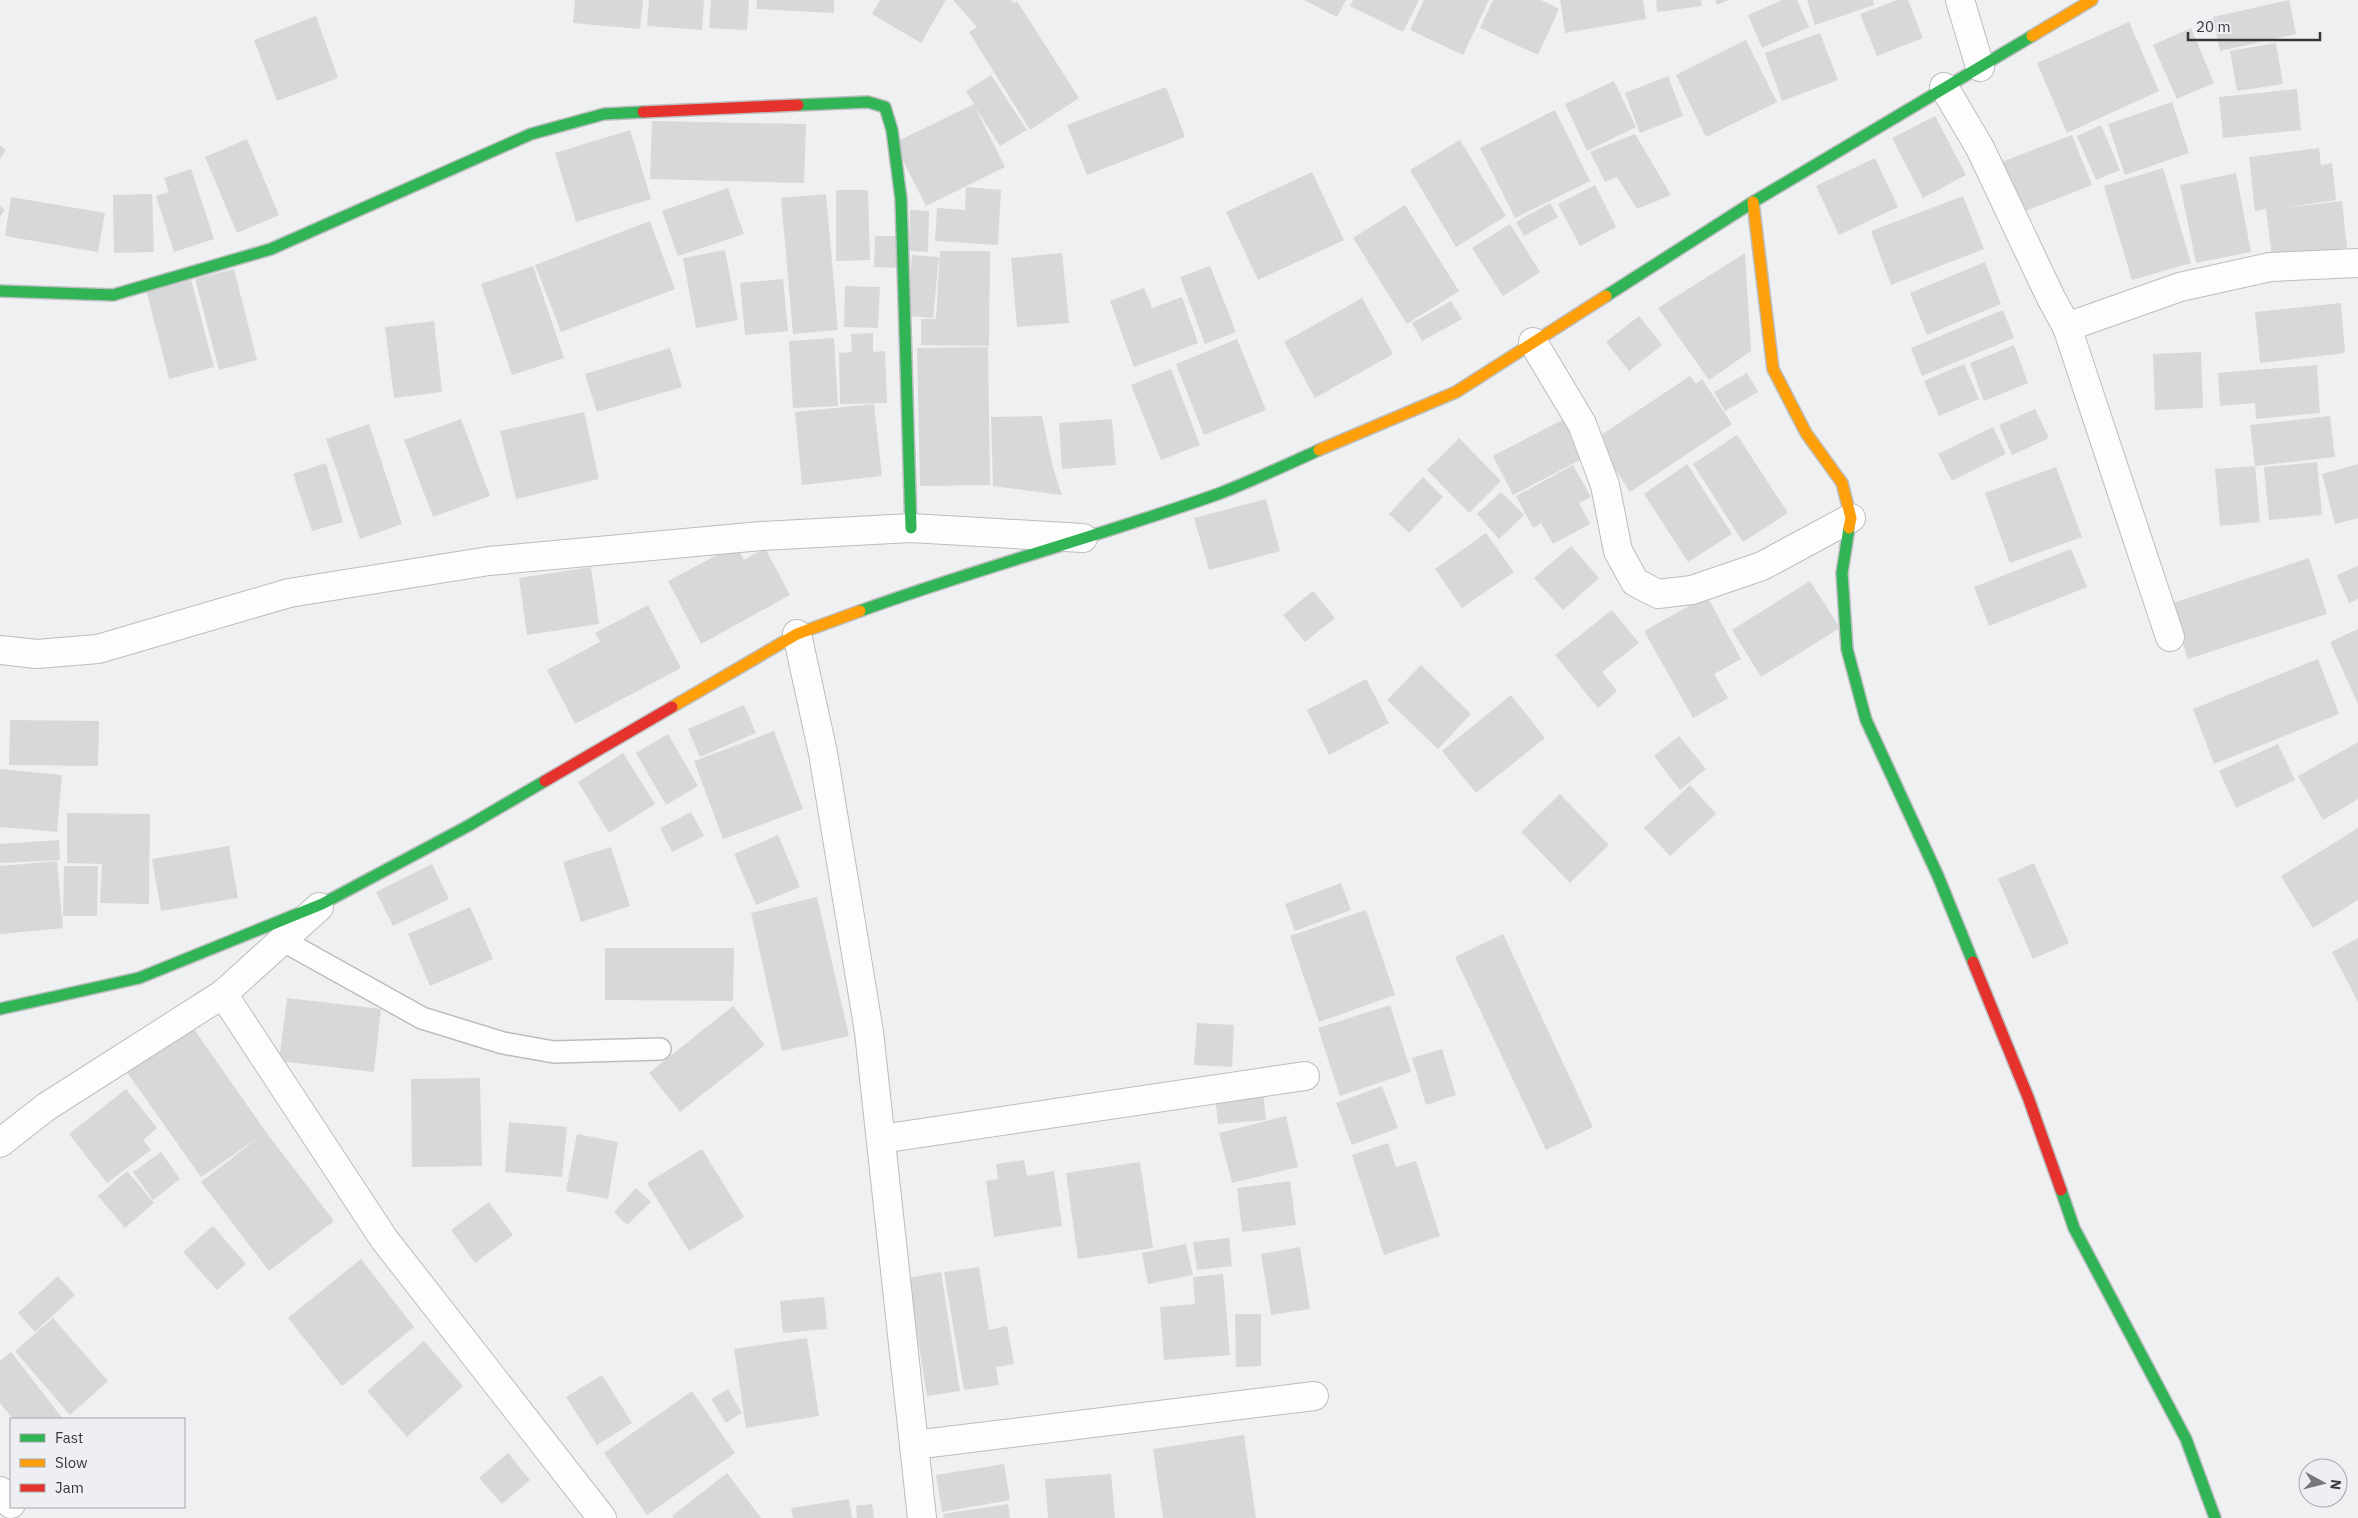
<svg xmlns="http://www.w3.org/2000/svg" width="2358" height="1518" font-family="'IBM Plex Sans',sans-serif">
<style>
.building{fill:#d7d8d9}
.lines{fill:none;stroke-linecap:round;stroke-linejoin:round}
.lane-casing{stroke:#bcbdbe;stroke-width:24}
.street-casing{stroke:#bcbdbe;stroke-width:30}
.fast-casing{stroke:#bcbdbe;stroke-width:14}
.slow-casing{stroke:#bcbdbe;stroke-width:14}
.jam-casing{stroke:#bcbdbe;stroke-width:14}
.lane{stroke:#fdfdfd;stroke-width:21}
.street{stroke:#fdfdfd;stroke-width:28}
.fast{stroke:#30b455;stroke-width:11}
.slow{stroke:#ff9f0a;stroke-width:11}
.jam{stroke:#e5322d;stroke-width:11}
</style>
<rect width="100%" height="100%" fill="#eff0f2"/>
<g class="building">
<polygon points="575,0 643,0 640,29 573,23"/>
<polygon points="649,0 704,0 702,30 647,26"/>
<polygon points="711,0 749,0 747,30 709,28"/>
<polygon points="757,0 834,0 834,13 756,9"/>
<polygon points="880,0 946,0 921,43 872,14"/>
<polygon points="953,0 1011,0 1014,3 1017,1 1079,98 1030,130 969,32 977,27"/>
<polygon points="1304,0 1346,0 1337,17"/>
<polygon points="1353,0 1419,0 1403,32 1350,6"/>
<polygon points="1424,0 1489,0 1463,55 1410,30"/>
<polygon points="1493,0 1541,0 1559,9 1538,55 1480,28"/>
<polygon points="1560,0 1643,0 1646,19 1565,33"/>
<polygon points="1656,0 1701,0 1702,6 1657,12"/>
<polygon points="1715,0 1729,0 1717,5"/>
<polygon points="1782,0 1797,0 1809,27 1762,48 1748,15"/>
<polygon points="1807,0 1873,0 1874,5 1815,25"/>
<polygon points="1897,0 1908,0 1923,38 1877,56 1860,14"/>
<polygon points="2289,0 2296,34 2220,51 2213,17"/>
<polygon points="316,16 338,78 277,101 254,40"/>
<polygon points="2129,22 2159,91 2067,133 2037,63"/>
<polygon points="2191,28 2214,83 2177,99 2153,45"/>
<polygon points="1820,33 1838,80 1782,101 1765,53"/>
<polygon points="1746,40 1777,102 1706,137 1676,75"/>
<polygon points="2276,43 2283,84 2237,91 2230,51"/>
<polygon points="991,75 1027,130 1000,146 975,107 1005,167 926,206 894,143 974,104 966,91"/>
<polygon points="1668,76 1683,116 1640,133 1625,93"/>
<polygon points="1614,81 1636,127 1587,151 1565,104"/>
<polygon points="1166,87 1185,137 1087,175 1067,125"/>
<polygon points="2297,89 2301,130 2223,138 2219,97"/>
<polygon points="2172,102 2189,153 2125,175 2108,124"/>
<polygon points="1555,110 1590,181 1515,218 1480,148"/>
<polygon points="1935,116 1966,175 1923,198 1892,138"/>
<polygon points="652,121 806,124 804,183 650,179"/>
<polygon points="2101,125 2120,170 2096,180 2077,136"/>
<polygon points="630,130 651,199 576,222 555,153"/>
<polygon points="1635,134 1671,195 1637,209 1617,177 1605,182 1590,152"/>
<polygon points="2072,135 2092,185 2018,214 1999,163"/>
<polygon points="247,139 279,215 237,233 205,157"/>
<polygon points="1460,140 1506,216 1456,247 1410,170"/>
<polygon points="0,145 6,150 0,159"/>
<polygon points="2319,148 2321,165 2332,163 2336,200 2283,208 2342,201 2347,248 2272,256 2266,209 2255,211 2249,157"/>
<polygon points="1875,158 1898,207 1839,235 1816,186"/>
<polygon points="2163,168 2191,263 2132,280 2104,186"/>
<polygon points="191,169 214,239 174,252 156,196 169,192 164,178"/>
<polygon points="1312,172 1344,240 1258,280 1226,212"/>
<polygon points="2236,173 2251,252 2196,263 2180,185"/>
<polygon points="1595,185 1616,227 1580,246 1558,204"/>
<polygon points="966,187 1001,190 998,245 935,241 937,208 965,210"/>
<polygon points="728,188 744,234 678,256 662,211"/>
<polygon points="836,190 868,190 870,260 836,261"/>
<polygon points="152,194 154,252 114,253 113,195"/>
<polygon points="826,194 838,330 793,334 781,198"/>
<polygon points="1963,196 1984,249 1891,285 1871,231"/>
<polygon points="11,197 105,213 98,252 5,236"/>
<polygon points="1550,203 1558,217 1524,236 1516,222"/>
<polygon points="1405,205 1459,291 1407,324 1353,238"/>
<polygon points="0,206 5,210 0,217"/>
<polygon points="910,210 929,211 928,252 909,251"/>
<polygon points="650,221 675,289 561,332 535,265"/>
<polygon points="1510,224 1540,272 1503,296 1472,248"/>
<polygon points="875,236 901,236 900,268 874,267"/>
<polygon points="725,250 738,320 696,328 683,258"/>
<polygon points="940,251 990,251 989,346 921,345 921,319 936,319"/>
<polygon points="1062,253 1069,323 1017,327 1011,258"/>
<polygon points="1745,253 1751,351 1709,380 1658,308"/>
<polygon points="912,255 939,257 933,318 906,316"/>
<polygon points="1985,262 2001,304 1927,335 1910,293"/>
<polygon points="533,266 564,358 512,375 481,284"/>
<polygon points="1210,266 1236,332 1205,344 1180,277"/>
<polygon points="234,269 257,360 219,370 195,279"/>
<polygon points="190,276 214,367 169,379 146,289"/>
<polygon points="783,279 788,331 745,335 740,283"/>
<polygon points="845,286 880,287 878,328 844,327"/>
<polygon points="1144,288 1152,308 1182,297 1198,343 1134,367 1110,301"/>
<polygon points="1362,298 1393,354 1315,398 1284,342"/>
<polygon points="1451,301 1462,319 1422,341 1412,323"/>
<polygon points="2341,303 2345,353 2260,363 2255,312"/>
<polygon points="2003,310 2014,338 1922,376 1911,348"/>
<polygon points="1639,316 1662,345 1629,371 1606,342"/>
<polygon points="434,321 442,392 394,398 385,327"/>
<polygon points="873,333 873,352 885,351 887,403 840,404 839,353 852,352 851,334"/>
<polygon points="834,338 838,406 793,408 789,341"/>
<polygon points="1237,339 1266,410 1204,435 1176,364"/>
<polygon points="2014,345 2028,383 1984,401 1970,363"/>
<polygon points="988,347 990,485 920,486 917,348"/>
<polygon points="670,348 682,387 597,412 585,374"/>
<polygon points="2201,352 2203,408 2155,410 2153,354"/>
<polygon points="1964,364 1979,399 1939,416 1924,381"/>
<polygon points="2317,365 2320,413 2256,419 2255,403 2220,406 2218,373"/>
<polygon points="1171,369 1200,445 1161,460 1131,385"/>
<polygon points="1747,373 1758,392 1725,411 1714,392"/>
<polygon points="1690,376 1696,384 1702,379 1732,424 1630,492 1595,439"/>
<polygon points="874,404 882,476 802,485 795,412"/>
<polygon points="2035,409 2049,438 2012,455 1999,425"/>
<polygon points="584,412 599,479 516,499 500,431"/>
<polygon points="1042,416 1053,468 1062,495 993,486 991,417"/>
<polygon points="2330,416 2335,457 2255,466 2260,522 2220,526 2215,469 2255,466 2250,425"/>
<polygon points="1566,418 1586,457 1513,495 1493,456"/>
<polygon points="461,419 490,496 433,517 404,440"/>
<polygon points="1112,419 1116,465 1062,469 1059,423"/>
<polygon points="369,424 402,524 360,539 326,439"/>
<polygon points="1993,427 2006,454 1952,481 1938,454"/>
<polygon points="1737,435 1788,513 1743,542 1693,464"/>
<polygon points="1459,438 1501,481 1469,513 1427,470"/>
<polygon points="2317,462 2322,515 2269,520 2264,467"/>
<polygon points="326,463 343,522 312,531 293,474"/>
<polygon points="1687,464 1732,534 1688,562 1644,494"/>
<polygon points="2358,464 2358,518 2335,524 2322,474"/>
<polygon points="1573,465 1591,497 1579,503 1590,524 1553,544 1541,523 1533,528 1516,496"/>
<polygon points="2056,467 2082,537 2010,563 1985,493"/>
<polygon points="1423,477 1443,497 1409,533 1389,514"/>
<polygon points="1501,492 1524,515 1499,539 1477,514"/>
<polygon points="1266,499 1280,551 1209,570 1194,518"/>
<polygon points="1486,533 1514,572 1462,608 1435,569"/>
<polygon points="736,545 744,560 765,548 790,595 701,644 668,581"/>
<polygon points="1571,546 1599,578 1563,610 1534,578"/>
<polygon points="2071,549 2087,587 1989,626 1974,587"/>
<polygon points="2309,558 2327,614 2188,659 2170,604"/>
<polygon points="2358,566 2358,599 2349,603 2337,575"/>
<polygon points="591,567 599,624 527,635 519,578"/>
<polygon points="1810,581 1840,628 1761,677 1732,630"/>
<polygon points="1313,591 1335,618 1305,642 1283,615"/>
<polygon points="1707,596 1741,659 1714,674 1728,698 1693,718 1644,631"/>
<polygon points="648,605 681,668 575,724 547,670 600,642 595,633"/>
<polygon points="1612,610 1639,643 1602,672 1617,691 1598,708 1555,655"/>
<polygon points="2358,629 2358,704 2330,642"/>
<polygon points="2318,659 2339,714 2214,764 2193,709"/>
<polygon points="1421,665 1471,714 1438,749 1387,700"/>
<polygon points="1366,679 1389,723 1329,755 1307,710"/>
<polygon points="1511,695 1545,738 1476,793 1442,751"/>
<polygon points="744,705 756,733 700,757 688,729"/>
<polygon points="10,720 99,721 98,766 9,765"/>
<polygon points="774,731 803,809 723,839 694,761"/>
<polygon points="668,734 698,786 666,805 636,753"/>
<polygon points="1679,736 1706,769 1680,790 1654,756"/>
<polygon points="2358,742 2358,799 2323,820 2298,776"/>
<polygon points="2278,744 2295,780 2236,808 2219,771"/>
<polygon points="623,753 655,804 609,833 578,782"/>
<polygon points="0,769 62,775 57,832 0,827"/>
<polygon points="1690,785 1716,814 1670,856 1644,828"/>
<polygon points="1560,794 1609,845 1570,883 1521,832"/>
<polygon points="691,812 704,836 672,852 660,828"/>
<polygon points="67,813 150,814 149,904 100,903 102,864 67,863"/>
<polygon points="2358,828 2358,900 2313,928 2281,876"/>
<polygon points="778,835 800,887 756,905 734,854"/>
<polygon points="59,840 60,860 0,863 0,844"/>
<polygon points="229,846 238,898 161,911 152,859"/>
<polygon points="611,847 630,906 581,922 563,862"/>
<polygon points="57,861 63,928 0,934 0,866"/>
<polygon points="2034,863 2069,943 2033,959 1998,879"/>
<polygon points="432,864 449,899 393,926 376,892"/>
<polygon points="64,866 98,866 97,916 63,916"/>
<polygon points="1341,883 1351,910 1295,931 1285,904"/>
<polygon points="817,897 849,1036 782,1051 751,913"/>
<polygon points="470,907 493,959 430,986 408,934"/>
<polygon points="1366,910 1395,995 1319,1022 1290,936"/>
<polygon points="1503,934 1593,1127 1546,1150 1455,957"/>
<polygon points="2358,938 2358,1002 2332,952"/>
<polygon points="605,948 734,948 733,1001 605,1000"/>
<polygon points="287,998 381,1009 374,1072 279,1061"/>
<polygon points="1390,1005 1411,1072 1340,1096 1318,1028"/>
<polygon points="733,1006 765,1045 680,1112 649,1073"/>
<polygon points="1197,1023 1234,1025 1232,1067 1194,1065"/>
<polygon points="191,1025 266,1132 334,1221 269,1271 201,1182 258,1138 201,1177 126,1071"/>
<polygon points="1442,1049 1456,1095 1426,1105 1412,1058"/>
<polygon points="480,1078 482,1166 412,1167 411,1079"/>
<polygon points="1382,1086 1398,1128 1352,1145 1336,1103"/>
<polygon points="126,1089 157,1128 143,1140 151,1150 107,1183 69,1134"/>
<polygon points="1263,1091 1266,1120 1218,1124 1215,1096"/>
<polygon points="1286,1116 1298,1167 1232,1183 1219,1133"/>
<polygon points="509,1122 567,1127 562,1177 505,1172"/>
<polygon points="577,1134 618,1142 608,1199 566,1191"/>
<polygon points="1388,1143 1396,1167 1416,1161 1440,1236 1384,1255 1352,1155"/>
<polygon points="702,1149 744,1217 689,1251 647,1183"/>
<polygon points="161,1152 180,1179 153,1200 133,1172"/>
<polygon points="1024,1160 1027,1176 1054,1171 1062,1226 994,1237 986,1181 998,1179 996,1164"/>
<polygon points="1140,1162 1153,1248 1078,1259 1066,1173"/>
<polygon points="127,1171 154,1203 125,1228 98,1196"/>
<polygon points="1290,1181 1296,1225 1242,1232 1237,1188"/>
<polygon points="636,1188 651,1202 627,1225 614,1212"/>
<polygon points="489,1202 513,1235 475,1263 451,1230"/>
<polygon points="213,1226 246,1264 217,1290 183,1252"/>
<polygon points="1229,1238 1232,1266 1197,1270 1193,1242"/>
<polygon points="1186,1244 1193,1275 1148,1284 1142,1253"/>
<polygon points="1300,1247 1310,1309 1271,1315 1261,1254"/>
<polygon points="361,1259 414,1327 342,1386 288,1318"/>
<polygon points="979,1267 989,1330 1007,1326 1014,1364 996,1367 999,1385 964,1390 944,1272"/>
<polygon points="941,1272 960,1391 927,1396 908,1278"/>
<polygon points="1223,1274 1230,1355 1164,1360 1160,1307 1195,1304 1193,1277"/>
<polygon points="58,1276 75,1295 35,1332 18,1313"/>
<polygon points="824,1297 827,1329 783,1333 780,1301"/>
<polygon points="1235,1314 1261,1314 1261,1366 1236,1367"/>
<polygon points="53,1318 108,1381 70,1415 15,1351"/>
<polygon points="807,1338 819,1416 746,1428 734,1349"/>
<polygon points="424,1341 463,1386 407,1437 367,1391"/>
<polygon points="11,1352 63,1419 13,1419 0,1403 0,1361"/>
<polygon points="602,1375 632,1423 597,1445 566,1397"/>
<polygon points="728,1389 742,1413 726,1423 711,1399"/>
<polygon points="692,1391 735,1453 647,1515 604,1453"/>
<polygon points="1244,1435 1256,1518 1163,1518 1153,1449"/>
<polygon points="508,1453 530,1480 502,1504 479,1478"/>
<polygon points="1004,1464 1010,1500 942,1512 936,1475"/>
<polygon points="727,1473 761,1518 674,1518 672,1516"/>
<polygon points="1111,1474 1115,1518 1048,1518 1045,1479"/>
<polygon points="849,1499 852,1518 793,1518 791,1508"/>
<polygon points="872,1504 874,1518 857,1518 856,1506"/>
<polygon points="1008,1504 1010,1518 944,1518 943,1514"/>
</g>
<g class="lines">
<g class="lane-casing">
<polyline id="lane" points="282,940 422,1018 503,1043 554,1052 660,1049"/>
</g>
<g class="street-casing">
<g id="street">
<polyline points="1960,0 1980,67"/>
<polyline points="1944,87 1980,148 2051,298 2067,327 2170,637"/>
<polyline points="2067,327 2180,287 2270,267 2358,263"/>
<polyline points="1533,342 1582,424 1605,485 1618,551 1635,582 1658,594 1692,590 1762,566 1851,518"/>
<polyline points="797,634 823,753 869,1032 922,1518"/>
<polyline points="0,650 37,654 98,649 289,593 489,561 761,536 911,528 1083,538"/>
<polyline points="223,994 384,1239 602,1518"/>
<polyline points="881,1139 1305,1076"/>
<polyline points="0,1143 46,1107 223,994 319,907"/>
<polyline points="914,1445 1314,1396"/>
<polyline points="0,1491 11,1504"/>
</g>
</g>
<g class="fast-casing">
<g id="fast">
<polyline points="798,105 868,102 885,107 892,130 901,199 911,528"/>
<polyline points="0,291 113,295 271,249 531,134 604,114 643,112"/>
<polyline points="1606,296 1753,202 2032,36"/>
<polyline points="1849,528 1842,573 1847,649 1866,720 1938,876 1973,962"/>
<path d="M 860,611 C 978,568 1100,536 1218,494 C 1252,481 1286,465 1319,450"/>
<polyline points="0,1009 139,978 322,904 468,826 545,781"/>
<polyline points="2061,1190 2074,1228 2186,1439 2215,1518"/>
</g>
</g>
<g class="slow-casing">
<g id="slow">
<polyline points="2032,36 2092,0"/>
<polyline points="1753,202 1773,369 1806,433 1842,483 1851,518 1849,528"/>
<polyline points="1319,450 1456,392 1606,296"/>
<polyline points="672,707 797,634 860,611"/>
</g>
</g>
<g class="jam-casing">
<g id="jam">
<polyline points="643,112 798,105"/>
<polyline points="545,781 672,707"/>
<polyline points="1973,962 2028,1097 2061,1190"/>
</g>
</g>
<use href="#lane" class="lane"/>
<use href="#street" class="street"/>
<use href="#fast" class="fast"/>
<use href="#slow" class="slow"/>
<use href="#jam" class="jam"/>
</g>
<rect x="10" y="1418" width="175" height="90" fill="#eeeff3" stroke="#a5a6a9"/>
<rect x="20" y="1434" width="25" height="8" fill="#30b455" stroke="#a5a6a9"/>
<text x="55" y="1443" font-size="15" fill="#373839">Fast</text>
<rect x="20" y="1459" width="25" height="8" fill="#ff9f0a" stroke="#a5a6a9"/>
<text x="55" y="1468" font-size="15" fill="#373839">Slow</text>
<rect x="20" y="1484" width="25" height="8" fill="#e5322d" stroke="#a5a6a9"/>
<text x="55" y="1493" font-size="15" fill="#373839">Jam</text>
<g transform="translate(2323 1483) rotate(97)"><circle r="24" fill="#eeeff3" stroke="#a5a6a9"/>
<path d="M0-4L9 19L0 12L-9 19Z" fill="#77787a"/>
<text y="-8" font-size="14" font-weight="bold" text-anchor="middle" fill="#373839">N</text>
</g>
<path d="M2188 32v8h132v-8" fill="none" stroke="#373839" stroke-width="2.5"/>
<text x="2196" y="32" font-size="15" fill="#373839" stroke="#eeeff3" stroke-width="4" paint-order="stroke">20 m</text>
</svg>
